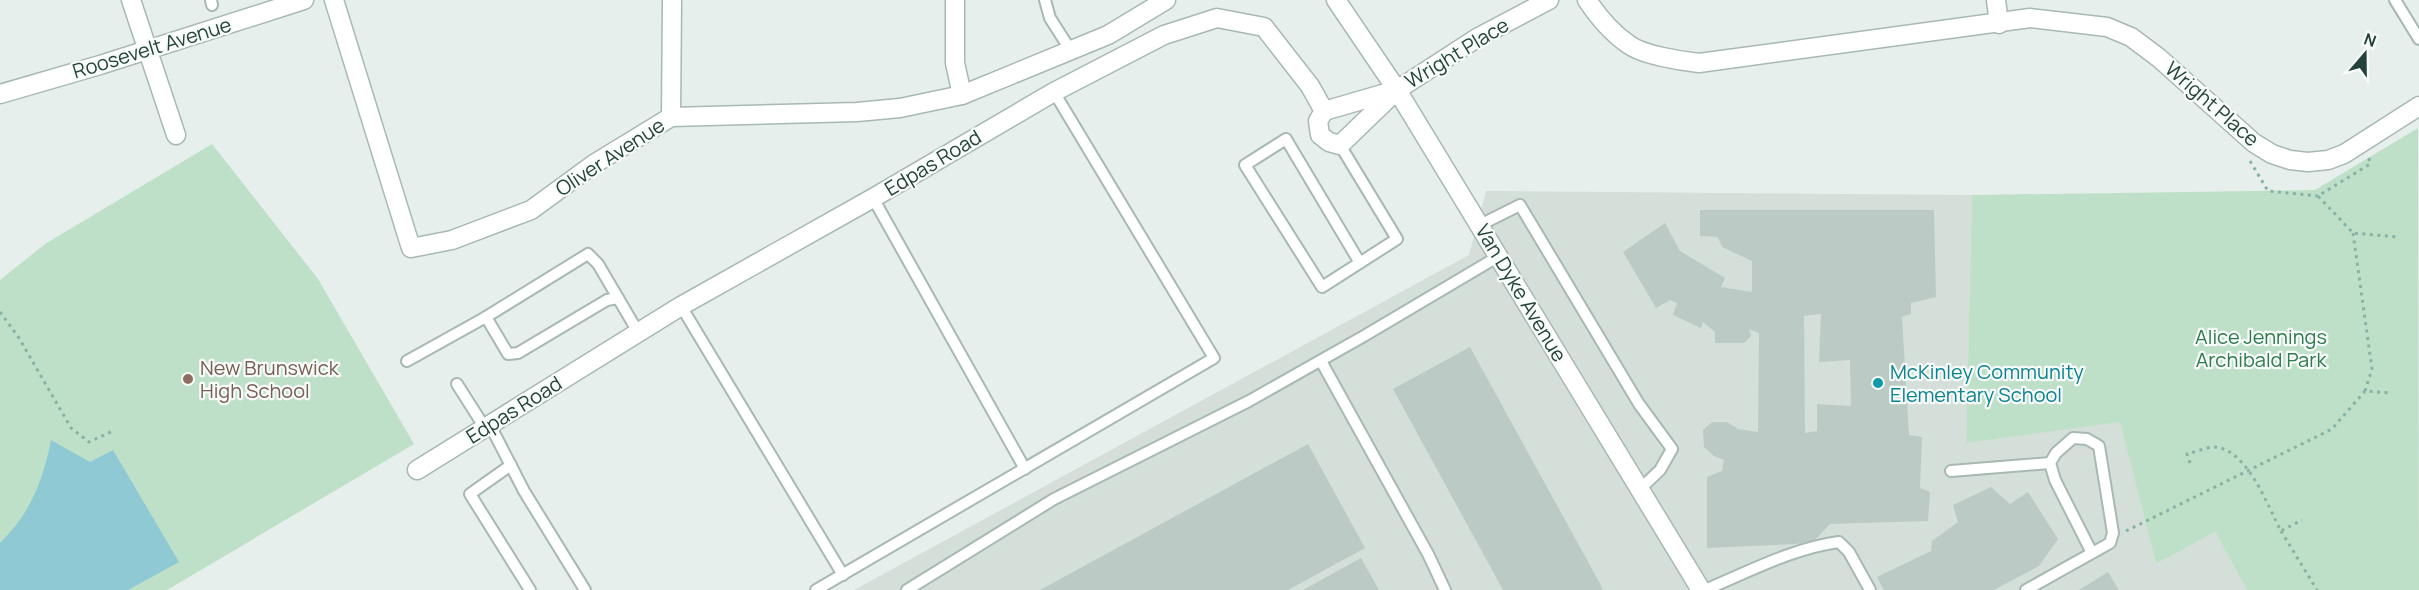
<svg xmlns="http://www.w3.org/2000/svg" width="2419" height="590" font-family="Manrope,sans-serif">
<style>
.built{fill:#d4dfda}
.green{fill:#bfe0c8}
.water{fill:#8ec9d4}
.building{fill:#bbcac4;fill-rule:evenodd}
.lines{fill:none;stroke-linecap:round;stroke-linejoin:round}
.service-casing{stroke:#a8b8b2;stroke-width:14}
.minor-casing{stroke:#a8b8b2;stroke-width:21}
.path{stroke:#86b3a5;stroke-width:3;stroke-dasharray:3 4.5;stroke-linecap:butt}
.service{stroke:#fff;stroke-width:10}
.minor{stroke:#fff;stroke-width:18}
.education-dot{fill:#8d6e63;stroke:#f7fbf9;stroke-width:2}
.culture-dot{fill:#0f9aa8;stroke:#f7fbf9;stroke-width:2}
.labels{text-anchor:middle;stroke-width:4.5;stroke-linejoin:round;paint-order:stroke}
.street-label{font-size:20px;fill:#24423a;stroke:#f7fbf9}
.park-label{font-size:20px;fill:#2d7a4b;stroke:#f7fbf9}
.education-label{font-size:20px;fill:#785e54;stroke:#f7fbf9;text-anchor:start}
.culture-label{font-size:20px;fill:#0d838f;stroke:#f7fbf9;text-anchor:start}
</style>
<rect width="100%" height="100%" fill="#e6efeb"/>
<polygon class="built" points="1486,191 1972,195 1966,443 2120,421 2156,564 2215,532 2247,590 854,590 1469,255"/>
<g class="green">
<polygon points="2418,128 2419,590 2247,590 2215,532 2156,564 2120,422 1966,443 1972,195 2315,190"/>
<polygon points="212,144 318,279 414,444 167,590 0,590 0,280 45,244"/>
</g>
<path class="water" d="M 51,440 L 90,462 L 113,450 L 179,562 L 128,590 L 0,590 L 0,543 C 30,514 43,481 51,440 Z"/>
<g class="building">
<path d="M 1700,210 L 1934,210 L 1936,297 L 1911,303 L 1911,314 L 1902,317 L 1909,435 L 1922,437 L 1920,488 L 1930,492 L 1928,521 L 1830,524 L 1815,540 L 1796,544 L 1707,548 L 1707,477 L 1722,471 L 1724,460 L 1714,456 L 1704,447 L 1703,430 L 1712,422 L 1727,422 L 1738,429 L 1758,432 L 1759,333 L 1749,329 L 1751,336 L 1744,343 L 1715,343 L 1715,332 L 1703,322 L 1701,328 L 1673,315 L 1677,303 L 1670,300 L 1656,308 L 1623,252 L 1665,223 L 1680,251 L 1725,278 L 1721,287 L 1752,292 L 1752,261 L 1722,247 L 1718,237 L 1700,236 ZM 1821,314 L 1819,362 L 1850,360 L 1851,406 L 1817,404 L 1817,431 L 1805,433 L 1804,316 Z"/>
<polygon points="1470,347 1603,589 1601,590 1503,590 1393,389"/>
<polygon points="1308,444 1365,548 1288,590 1040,590"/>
<polygon points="1991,487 2010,504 2028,492 2058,539 2039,566 1994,590 1884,590 1877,577 1931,551 1932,541 1958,522 1953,505"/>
<polygon points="1361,558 1379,590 1303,590"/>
<polygon points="2108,572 2119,590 2079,590"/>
</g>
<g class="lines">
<g class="service-casing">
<g id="service">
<polyline points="211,0 212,5"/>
<polyline points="1045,0 1050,18 1071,51"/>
<polyline points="2395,0 2419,39"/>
<polyline points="1340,145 1397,239 1322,287 1245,165 1286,139 1360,263"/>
<polyline points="873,198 1025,469"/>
<polyline points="1480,225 1520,205 1639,404 1672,449 1660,470 1640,489"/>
<polyline points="681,306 843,575"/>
<polyline points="486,317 588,254 598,264 618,298"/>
<polyline points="407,361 486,317 508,354 518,353 607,300 618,298 638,332"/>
<polyline points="1321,361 1428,554 1445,590"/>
<polyline points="457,384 485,428"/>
<polyline points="490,425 524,491 585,590"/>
<polyline points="511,465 470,494 530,590"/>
<polyline points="1951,471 2050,463"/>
<polyline points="816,590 1214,358 1054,92"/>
<polyline points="907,590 1054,499 1249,401 1364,336 1499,256"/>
<path d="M 1705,590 C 1748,572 1793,548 1839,542 L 1849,552 L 1870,590"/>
<polyline points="2026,590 2110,543 2113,533 2099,446 2087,439 2073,438 2056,453 2050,463 2055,480 2092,553"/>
</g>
</g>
<g class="minor-casing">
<g id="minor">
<polyline points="131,0 176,135"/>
<polyline points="334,0 411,248 452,240 531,210 594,164 671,117 857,112 900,108 962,95 1108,35 1166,0"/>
<polyline points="955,0 955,63 962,95"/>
<polyline points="1336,0 1397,90 1701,590"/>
<path d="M 1587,0 C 1597,15 1612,33 1628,44 C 1642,55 1681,61 1699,63 L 2030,18 L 2107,27 L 2131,37 L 2159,58 L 2254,143 L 2272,154 L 2290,160 L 2308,162 L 2328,160 L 2344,154 L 2419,106"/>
<polyline points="1996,0 1999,24"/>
<polyline points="0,94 100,65 304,0"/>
<polyline points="1324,111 1318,121 1320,135 1329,142 1340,145 1397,90 1477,38 1549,0"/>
<polyline points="1324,111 1393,91"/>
<polyline points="671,117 672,0"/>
<polyline points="417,470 681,306 873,198 1054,92 1164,35 1217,18 1264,27 1310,86 1324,111"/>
</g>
</g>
<g class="path">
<polyline points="2369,158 2370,164 2318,196 2353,233 2398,237"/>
<polyline points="2250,161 2268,191 2318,196"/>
<polyline points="2353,233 2372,369 2365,391 2390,393"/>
<polyline points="0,312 19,338 71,428 89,442 113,431"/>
<path d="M 2190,463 L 2187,454 C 2195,452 2207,447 2215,447 C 2248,450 2268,507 2281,531 L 2302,520"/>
<polyline points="2126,531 2332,429 2365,391"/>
<polyline points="2281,531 2317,590"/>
</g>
<use href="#service" class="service"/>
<use href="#minor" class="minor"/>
</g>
<circle class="education-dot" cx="188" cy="379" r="6"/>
<circle class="culture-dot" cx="1878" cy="383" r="6"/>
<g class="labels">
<g class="street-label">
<text transform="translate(152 48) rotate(-17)" y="7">Roosevelt Avenue</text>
<text transform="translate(1457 53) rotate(-31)" y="7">Wright Place</text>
<text transform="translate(2212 104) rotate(41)" y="7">Wright Place</text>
<text transform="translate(610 157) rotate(-33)" y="7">Oliver Avenue</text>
<text transform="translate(933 163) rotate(-31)" y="7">Edpas Road</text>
<text transform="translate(1521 293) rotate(59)" y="7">Van Dyke Avenue</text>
<text transform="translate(514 410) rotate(-32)" y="7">Edpas Road</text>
</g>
<g class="park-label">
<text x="2261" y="344">Alice Jennings<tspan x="2261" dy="23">Archibald Park</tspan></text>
</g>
<g class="education-label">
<text x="200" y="375">New Brunswick<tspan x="200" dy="23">High School</tspan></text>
</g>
<g class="culture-label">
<text x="1890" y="379">McKinley Community<tspan x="1890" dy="23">Elementary School</tspan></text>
</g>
</g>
<g transform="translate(2365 54) rotate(20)" stroke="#f7fbf9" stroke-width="4.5" paint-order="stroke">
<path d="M0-4.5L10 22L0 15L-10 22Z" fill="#24423a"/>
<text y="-9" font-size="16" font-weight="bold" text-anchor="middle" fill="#24423a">N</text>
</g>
</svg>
